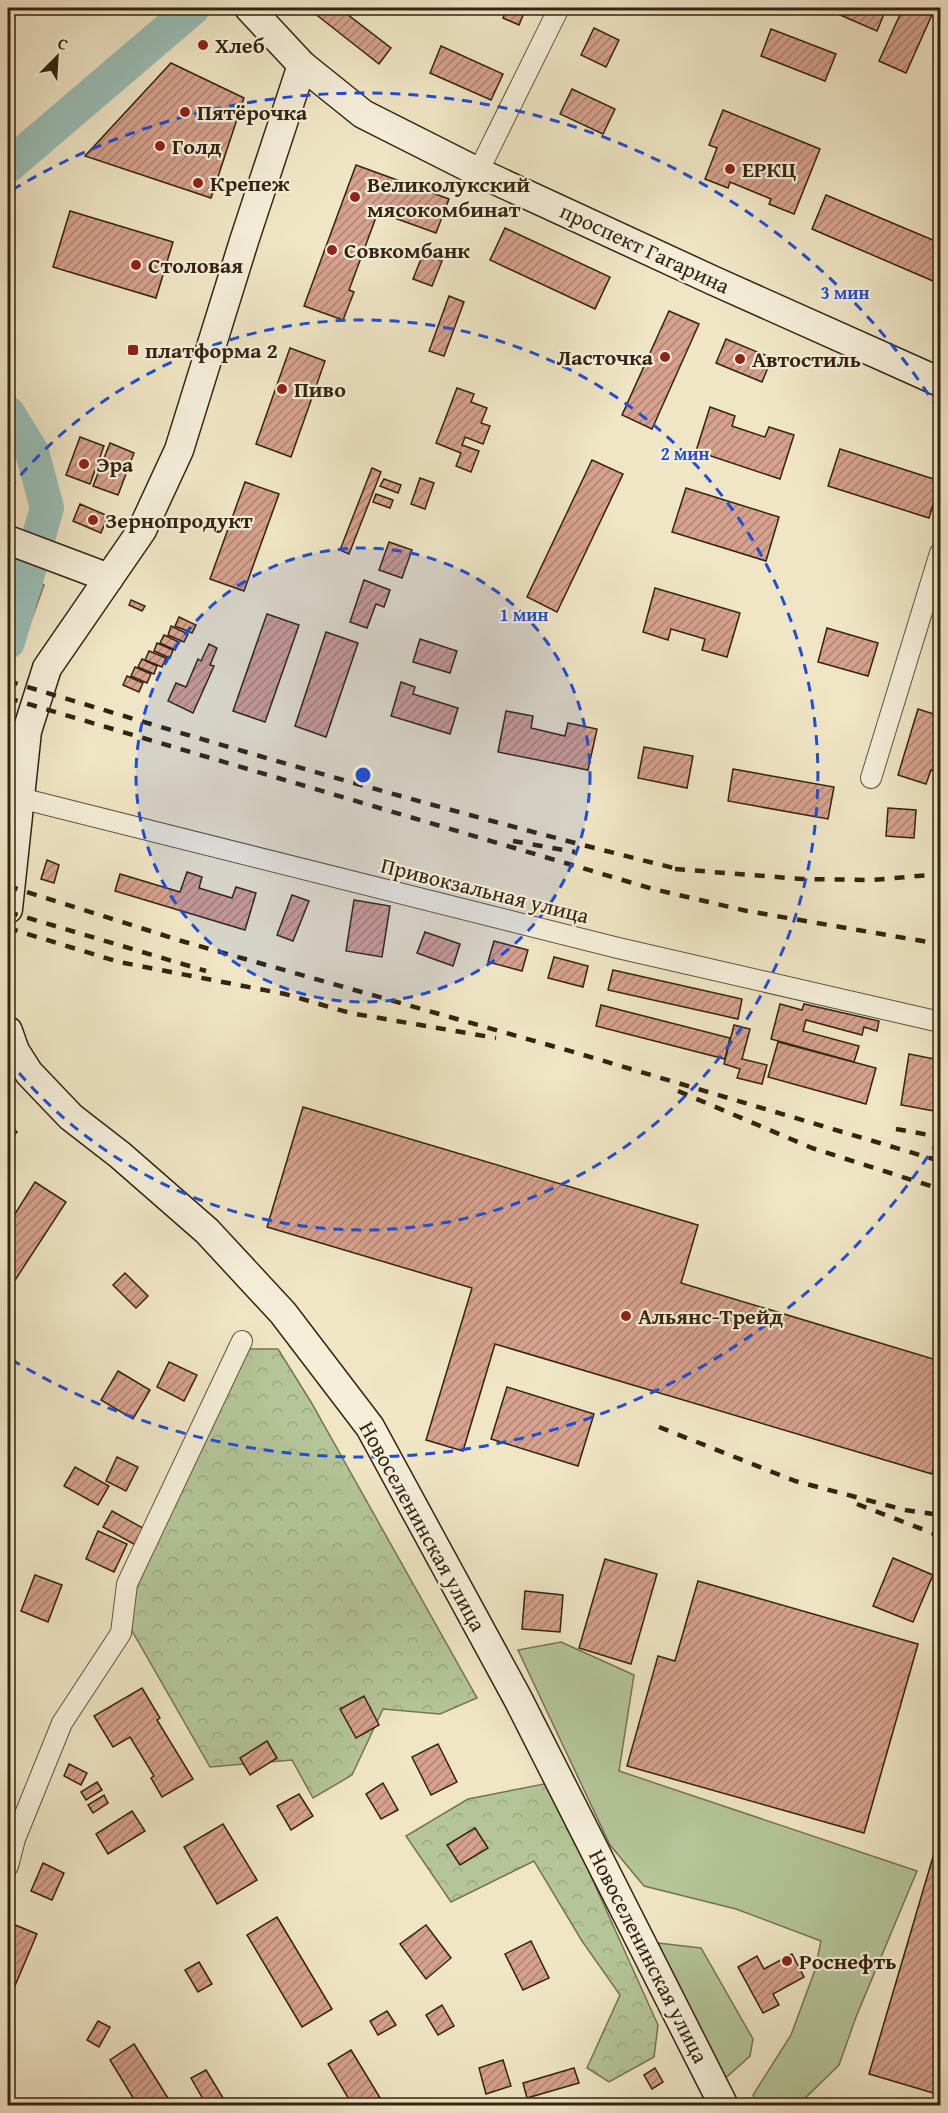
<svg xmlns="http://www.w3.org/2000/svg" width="948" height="2113" font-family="'Gentium Book Plus',serif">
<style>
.grass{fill:#b4c699;stroke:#747455;stroke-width:1.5}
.forest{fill:url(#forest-crowns);stroke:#747455;stroke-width:1.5}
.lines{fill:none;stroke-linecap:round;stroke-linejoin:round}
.river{stroke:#9abfb8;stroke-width:34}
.building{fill:url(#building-hatch);stroke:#342311;stroke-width:1.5}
.minor-casing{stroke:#63543e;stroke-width:22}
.secondary-casing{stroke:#342311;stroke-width:31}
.minor{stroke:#f5efda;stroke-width:20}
.secondary{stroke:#f5efda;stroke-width:28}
.rail{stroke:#342311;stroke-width:4.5;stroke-dasharray:10 10;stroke-linecap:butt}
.ring{fill:none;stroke:#1d4ed8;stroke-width:3;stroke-dasharray:10 8}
.poi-dot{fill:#8f2418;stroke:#f5efda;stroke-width:2}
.labels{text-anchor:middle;stroke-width:4.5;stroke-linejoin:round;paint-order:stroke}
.poi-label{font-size:22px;font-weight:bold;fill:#342311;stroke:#f5efda;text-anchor:start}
.street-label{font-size:22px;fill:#342311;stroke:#f5efda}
.centre{fill:#1d4ed8;stroke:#f5efda;stroke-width:3}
.ring-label{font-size:18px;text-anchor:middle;font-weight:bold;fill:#1d4ed8;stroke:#f5efda;stroke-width:4.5;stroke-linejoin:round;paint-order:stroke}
</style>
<defs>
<pattern id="forest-crowns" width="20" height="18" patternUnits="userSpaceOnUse" patternTransform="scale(1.5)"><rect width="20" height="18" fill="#b4c699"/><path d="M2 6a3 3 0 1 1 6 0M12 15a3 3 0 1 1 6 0" fill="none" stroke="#9baa83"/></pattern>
<pattern id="building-hatch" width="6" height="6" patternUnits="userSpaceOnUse" patternTransform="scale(1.5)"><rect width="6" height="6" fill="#d6a18e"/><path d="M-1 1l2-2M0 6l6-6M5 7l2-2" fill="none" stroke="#ae8373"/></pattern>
</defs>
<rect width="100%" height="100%" fill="#f0e6c6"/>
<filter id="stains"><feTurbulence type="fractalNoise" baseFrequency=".00333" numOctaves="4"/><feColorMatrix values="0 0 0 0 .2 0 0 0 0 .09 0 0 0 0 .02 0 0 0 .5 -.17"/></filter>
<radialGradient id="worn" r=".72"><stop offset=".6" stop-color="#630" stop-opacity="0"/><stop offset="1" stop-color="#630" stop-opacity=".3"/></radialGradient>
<g class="grass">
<polygon points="11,570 44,585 26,635 8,664 8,592"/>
<polygon points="561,1642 634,1675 619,1771 917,1871 856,2017 839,2065 798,2105 758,2105 753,2095 791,2035 815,1970 821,1941 736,1909 644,1886 610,1845 518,1650"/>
<polygon points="649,1942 701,1948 753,2039 750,2056 720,2083"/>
</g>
<g class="forest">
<polygon points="246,1349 278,1349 311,1402 477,1698 440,1714 383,1709 352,1775 313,1798 292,1760 210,1767 131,1629 133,1585"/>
<polygon points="549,1783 658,2025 654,2057 609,2082 587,2068 620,1995 582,1941 534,1861 451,1902 406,1836 468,1799"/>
</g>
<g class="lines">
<g class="river">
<polyline points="8,166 193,8"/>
<polyline points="8,413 32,452 47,508 8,642"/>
</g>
</g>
<g class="building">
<polygon points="8,8 18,8 8,33"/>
<polygon points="311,8 339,8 391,48 379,64 309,9"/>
<polygon points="507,8 526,8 519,25 503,18"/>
<polygon points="824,8 870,8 884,14 877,31"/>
<polygon points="903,8 935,8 906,73 879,61"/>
<polygon points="594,28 619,40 606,67 581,55"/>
<polygon points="771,29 836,54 825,81 761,56"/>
<polygon points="441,46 503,74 491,100 430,73"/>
<polygon points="171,63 244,98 211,198 85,156"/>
<polygon points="572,89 615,109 603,134 560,114"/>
<polygon points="723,110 820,149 794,214 769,204 771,199 730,182 728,188 705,179 717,148 709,145"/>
<polygon points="356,165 449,199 436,233 378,212 349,290 354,292 343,320 304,306"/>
<polygon points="826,195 940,243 940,284 812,229"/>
<polygon points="70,211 173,242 156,298 53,267"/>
<polygon points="505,228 610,277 595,309 490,260"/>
<polygon points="423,254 442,261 432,286 413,279"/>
<polygon points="449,296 464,302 444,356 429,351"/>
<polygon points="669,311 699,324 652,429 622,415"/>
<polygon points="726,339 772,358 762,382 716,363"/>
<polygon points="290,348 325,361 291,457 256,444"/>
<polygon points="457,388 474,394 471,402 487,408 481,423 490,426 483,444 465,437 462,445 479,451 471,472 456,466 461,453 436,443"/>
<polygon points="710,407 735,416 732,426 765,437 769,427 794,435 780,479 696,451"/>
<polygon points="80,437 104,446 90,484 66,475"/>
<polygon points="110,443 134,453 118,495 93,486"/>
<polygon points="840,449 940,481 929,518 828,486"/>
<polygon points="592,460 623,474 557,612 527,597"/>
<polygon points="372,468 381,472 349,554 340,550"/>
<polygon points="420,478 434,483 425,509 411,504"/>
<polygon points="384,479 401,485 398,493 380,486"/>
<polygon points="245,482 279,494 244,591 210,579"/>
<polygon points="686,488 779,517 766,561 672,532"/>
<polygon points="376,494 393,500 390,508 373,502"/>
<polygon points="80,504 108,516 101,533 73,521"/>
<polygon points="389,542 412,550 402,578 379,570"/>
<polygon points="364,580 390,590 384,607 376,604 367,628 350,622"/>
<polygon points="655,588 740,613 727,657 702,650 705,639 671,629 668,640 643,632"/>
<polygon points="131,600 145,606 142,611 129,605"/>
<polygon points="267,614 299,625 265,722 233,711"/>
<polygon points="179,617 196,625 192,633 175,626"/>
<polygon points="171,626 188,634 184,642 168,635"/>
<polygon points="827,628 878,643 868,676 818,662"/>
<polygon points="326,632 358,643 326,737 295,726"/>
<polygon points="164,635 179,642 175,650 160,643"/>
<polygon points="420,639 457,651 450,673 413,662"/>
<polygon points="157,643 173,650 170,658 154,651"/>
<polygon points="209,644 217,648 210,665 214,666 193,713 168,701 176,683 186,687 198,659 201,661"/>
<polygon points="149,651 166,658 162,667 145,660"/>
<polygon points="142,659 157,666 154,674 138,667"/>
<polygon points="135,667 151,674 147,683 131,676"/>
<polygon points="127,676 143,683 139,692 123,685"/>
<polygon points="401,682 415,687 413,694 458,708 450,734 391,716"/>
<polygon points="918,709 940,716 940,773 931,770 926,784 898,775"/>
<polygon points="506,711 533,716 531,728 565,736 568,723 597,729 588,770 498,752"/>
<polygon points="644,747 693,756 687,788 638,778"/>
<polygon points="733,769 834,787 828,819 728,801"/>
<polygon points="888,808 916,810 914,838 886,836"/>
<polygon points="47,860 59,865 54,883 41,879"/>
<polygon points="187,872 202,877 199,888 232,898 236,887 256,893 245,930 115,891 120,874 180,892"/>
<polygon points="292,895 309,901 293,941 277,935"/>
<polygon points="354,900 390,906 382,957 346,951"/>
<polygon points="425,932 460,944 453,966 417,953"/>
<polygon points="494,941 528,950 522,971 488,962"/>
<polygon points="554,957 588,966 583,987 548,978"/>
<polygon points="613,970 742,999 738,1019 608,990"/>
<polygon points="780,1004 802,1010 804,1004 879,1021 877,1031 864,1027 862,1035 806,1020 803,1031 859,1046 854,1062 771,1039"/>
<polygon points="601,1005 730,1038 725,1059 596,1026"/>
<polygon points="734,1025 750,1029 742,1059 767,1065 762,1084 737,1078 740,1069 724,1064"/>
<polygon points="778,1042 876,1068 866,1104 768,1077"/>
<polygon points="909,1054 940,1060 940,1112 901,1105"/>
<polygon points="303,1107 698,1225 681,1283 940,1361 940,1444 932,1474 495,1344 463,1451 426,1440 472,1288 267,1227"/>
<polygon points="8,1123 17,1132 8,1142"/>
<polygon points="35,1182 66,1202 8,1291 8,1225"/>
<polygon points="125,1273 148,1296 136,1308 113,1285"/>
<polygon points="169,1362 197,1375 184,1401 157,1387"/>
<polygon points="118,1371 150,1390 133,1419 101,1400"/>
<polygon points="507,1387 594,1414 578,1466 491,1439"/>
<polygon points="117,1457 138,1467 126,1491 106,1481"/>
<polygon points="75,1467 109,1486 98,1505 64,1486"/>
<polygon points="112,1511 150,1532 141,1548 103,1527"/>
<polygon points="98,1531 127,1544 114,1572 86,1559"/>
<polygon points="893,1558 933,1575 913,1622 873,1606"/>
<polygon points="605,1559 657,1574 631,1664 579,1648"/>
<polygon points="35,1575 62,1585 48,1622 21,1611"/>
<polygon points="698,1581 918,1644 864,1833 627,1766 658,1656 675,1661"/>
<polygon points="525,1591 563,1595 560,1632 522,1629"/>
<polygon points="142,1688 160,1718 157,1720 193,1779 162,1797 151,1778 154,1776 130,1737 113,1747 94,1716"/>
<polygon points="364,1696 379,1725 356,1738 340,1709"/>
<polygon points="267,1741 277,1758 250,1775 240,1758"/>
<polygon points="438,1744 457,1782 431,1795 412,1757"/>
<polygon points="69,1764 87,1773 81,1785 64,1776"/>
<polygon points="97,1782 102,1790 86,1800 81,1792"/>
<polygon points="383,1783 398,1810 381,1819 366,1794"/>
<polygon points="299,1794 313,1816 291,1830 277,1806"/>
<polygon points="104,1795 108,1803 93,1813 88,1805"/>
<polygon points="132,1811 145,1831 108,1854 96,1834"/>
<polygon points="223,1824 257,1880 217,1904 184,1847"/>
<polygon points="475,1828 488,1848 460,1865 447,1845"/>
<polygon points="940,1833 940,2095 869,2074"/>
<polygon points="43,1863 64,1873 52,1900 31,1891"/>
<polygon points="277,1917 332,2009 302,2027 247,1935"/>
<polygon points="8,1922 37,1934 8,2002"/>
<polygon points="426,1925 451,1958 426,1979 400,1944"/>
<polygon points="531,1941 549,1978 523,1990 505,1954"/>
<polygon points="792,1954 804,1977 773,1994 779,2005 763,2013 738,1967 757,1956 764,1969"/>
<polygon points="199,1962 212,1984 198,1992 185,1970"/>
<polygon points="442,2005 454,2026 438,2035 426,2015"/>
<polygon points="387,2011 396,2025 378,2035 370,2021"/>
<polygon points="98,2021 110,2027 99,2047 87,2040"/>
<polygon points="134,2044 173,2106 138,2106 110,2060"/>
<polygon points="351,2050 385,2106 353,2106 328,2064"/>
<polygon points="503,2060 511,2086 486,2094 479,2068"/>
<polygon points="574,2068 579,2083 527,2098 523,2083"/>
<polygon points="655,2068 663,2082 652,2089 644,2075"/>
<polygon points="206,2070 228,2106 207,2106 191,2078"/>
</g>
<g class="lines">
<g class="minor-casing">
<g id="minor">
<polyline points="478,172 559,8"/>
<polyline points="871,778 940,553"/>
<polyline points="20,798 618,948 940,1022"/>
<polyline points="8,1866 15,1839 62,1723 121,1633 127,1584 242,1341"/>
</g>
</g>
<g class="secondary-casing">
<g id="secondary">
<polyline points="249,8 302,65 363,114 478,172 712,280 940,382"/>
<polyline points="8,540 109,578"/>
<polyline points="8,909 27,731 47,668 142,530 179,450 244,241 302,65"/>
<polyline points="8,1031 15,1051 29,1073 71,1117 120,1155 207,1231 283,1313 370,1427 518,1699 724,2106"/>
</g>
</g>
<use href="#minor" class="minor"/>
<use href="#secondary" class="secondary"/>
<g class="rail">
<path d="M 8,681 C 231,749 455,814 682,870"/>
<polyline points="8,698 653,889 747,911 940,944"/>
<polyline points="513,841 575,852"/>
<polyline points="675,869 802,879 873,880 940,874"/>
<polyline points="8,886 185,942 577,1053 940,1161"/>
<polyline points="8,912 206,971"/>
<polyline points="8,928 119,962 285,994 350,1013 496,1038"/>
<polyline points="678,1091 812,1148 940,1189"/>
<polyline points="896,1129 940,1137"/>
<polyline points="659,1427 795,1481 905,1510 940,1515"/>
<polyline points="857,1504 940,1536"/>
</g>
</g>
<circle cx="363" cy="775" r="227" fill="#1d4ed8" fill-opacity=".12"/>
<g class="ring">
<circle cx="363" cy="775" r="227"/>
<path d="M9 489A455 455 0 1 1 9 1061"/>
<path d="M938 1141A682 682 0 0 1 12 1360M12 190A682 682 0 0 1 938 409"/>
</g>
<g class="poi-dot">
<circle cx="203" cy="45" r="6"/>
<circle cx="185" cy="112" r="6"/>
<circle cx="160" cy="146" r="6"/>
<circle cx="730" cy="169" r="6"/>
<circle cx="198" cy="183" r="6"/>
<circle cx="355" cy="197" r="6"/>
<circle cx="332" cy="250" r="6"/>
<circle cx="136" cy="265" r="6"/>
<rect x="127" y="344" width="12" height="12" rx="3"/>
<circle cx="665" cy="357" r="6"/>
<circle cx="740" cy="359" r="6"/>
<circle cx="282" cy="389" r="6"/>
<circle cx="84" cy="464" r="6"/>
<circle cx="93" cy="520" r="6"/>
<circle cx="626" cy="1316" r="6"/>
<circle cx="787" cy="1961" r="6"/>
</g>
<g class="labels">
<g class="poi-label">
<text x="215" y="53">Хлеб</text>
<text x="197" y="120">Пятёрочка</text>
<text x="172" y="154">Голд</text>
<text x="742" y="177">ЕРКЦ</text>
<text x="210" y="191">Крепеж</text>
<text x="367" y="192">Великолукский<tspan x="367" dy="25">мясокомбинат</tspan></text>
<text x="344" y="258">Совкомбанк</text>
<text x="148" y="273">Столовая</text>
<text x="145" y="358">платформа 2</text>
<text x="653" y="365" text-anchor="end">Ласточка</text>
<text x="752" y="367">Автостиль</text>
<text x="294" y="397">Пиво</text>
<text x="96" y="472">Эра</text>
<text x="105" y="528">Зернопродукт</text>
<text x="638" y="1324">Альянс-Трейд</text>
<text x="799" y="1969">Роснефть</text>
</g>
<g class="street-label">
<text transform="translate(645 248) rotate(25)" y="8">проспект Гагарина</text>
<text transform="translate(485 890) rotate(14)" y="8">Привокзальная улица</text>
<text transform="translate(423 1526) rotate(61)" y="8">Новоселенинская улица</text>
<text transform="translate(649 1956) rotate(63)" y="8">Новоселенинская улица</text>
</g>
</g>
<circle cx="363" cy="775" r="9" class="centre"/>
<g class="ring-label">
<text x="845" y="299">3 мин</text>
<text x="685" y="460">2 мин</text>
<text x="524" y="621">1 мин</text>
</g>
<rect width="948" height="2113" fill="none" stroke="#f0e6c6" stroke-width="30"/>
<rect x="9" y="9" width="930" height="2095" fill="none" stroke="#342311" stroke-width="3"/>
<rect x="15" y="15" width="918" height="2083" fill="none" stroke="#342311" stroke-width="1.5"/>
<g transform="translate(57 57) rotate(24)" stroke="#f5efda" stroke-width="4.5" paint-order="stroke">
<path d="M0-4.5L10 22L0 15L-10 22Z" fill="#342311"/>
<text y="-9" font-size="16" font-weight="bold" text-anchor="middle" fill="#342311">С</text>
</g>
<rect width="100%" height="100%" filter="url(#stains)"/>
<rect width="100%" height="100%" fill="url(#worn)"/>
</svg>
